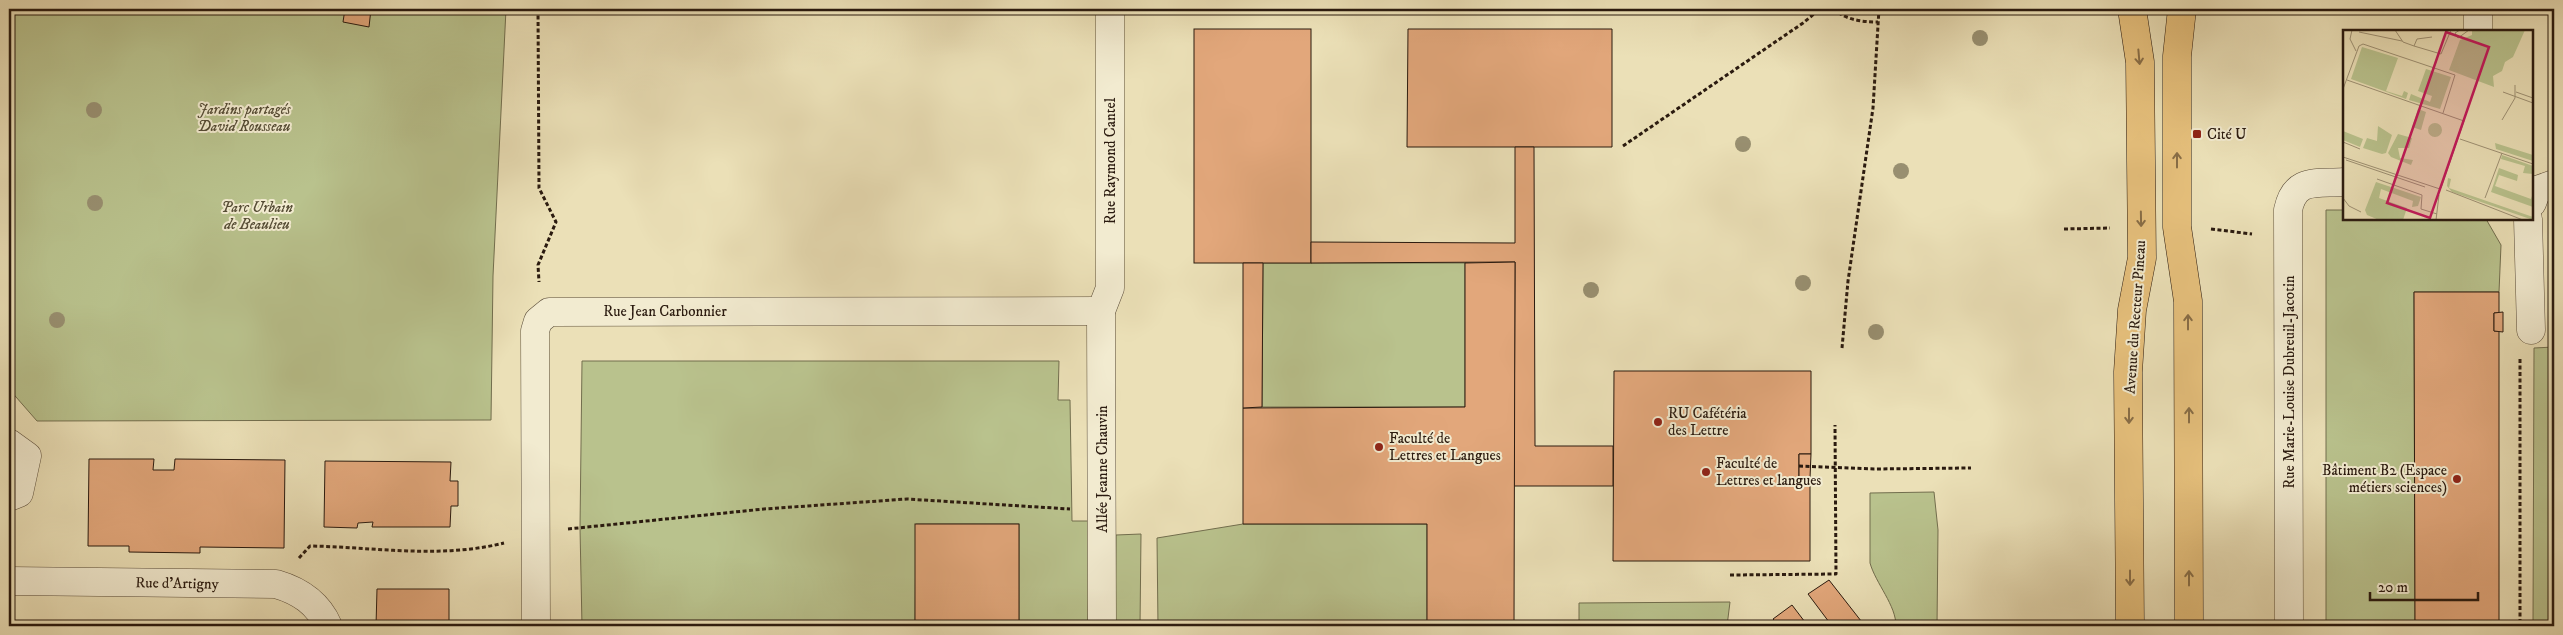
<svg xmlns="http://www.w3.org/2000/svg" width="2563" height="635" font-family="'IM FELL DW Pica',serif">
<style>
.green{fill:#b9c28d;stroke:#726e4e}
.building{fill:#e2a77b;stroke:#2a1a0f}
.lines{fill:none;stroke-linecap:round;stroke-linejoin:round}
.minor-casing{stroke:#5a4c39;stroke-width:29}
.major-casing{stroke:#2a1a0f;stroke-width:29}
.path{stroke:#2a1a0f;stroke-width:3;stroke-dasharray:4 2.5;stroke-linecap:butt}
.minor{stroke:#f2ebd0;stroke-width:28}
.major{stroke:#e6c07c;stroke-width:28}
.tree{fill:#988f70}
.oneway{stroke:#886d46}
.poi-dot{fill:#8f2418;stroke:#f2ebd0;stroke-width:2}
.labels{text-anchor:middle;stroke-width:4;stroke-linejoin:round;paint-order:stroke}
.park-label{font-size:15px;font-style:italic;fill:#554c35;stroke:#f2ebd0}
.poi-label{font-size:15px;fill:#2a1a0f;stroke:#f2ebd0;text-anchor:start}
.street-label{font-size:15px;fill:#2a1a0f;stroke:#f2ebd0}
.inset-road{fill:none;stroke:#9e9174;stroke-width:1}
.view{fill:#c2185b;fill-opacity:0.15;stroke:#c2185b;stroke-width:2.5}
.inset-edge{fill:none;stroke:#2a1a0f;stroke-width:2.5}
</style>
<rect width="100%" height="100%" fill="#ebe0b7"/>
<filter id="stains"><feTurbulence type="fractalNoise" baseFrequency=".004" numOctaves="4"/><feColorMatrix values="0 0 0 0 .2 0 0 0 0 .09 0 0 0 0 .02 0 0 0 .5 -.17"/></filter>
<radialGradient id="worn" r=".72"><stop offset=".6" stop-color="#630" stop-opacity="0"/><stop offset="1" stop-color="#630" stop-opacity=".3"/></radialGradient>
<g class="green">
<polygon points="9,9 506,9 493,276 491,420 37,421 9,389"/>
<polygon points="2326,210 2344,210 2344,219 2486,219 2501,245 2499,292 2414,292 2415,626 2326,626"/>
<polygon points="1263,263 1465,263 1465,407 1262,407"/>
<polygon points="2554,347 2554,626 2533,626 2534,348"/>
<polygon points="582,361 1059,361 1058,400 1070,400 1072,521 1090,521 1088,626 1019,626 1019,524 916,524 915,626 582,626 580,528"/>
<path d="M 1934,492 L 1938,530 L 1937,626 L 1896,626 C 1896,605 1876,584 1870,563 L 1870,493 Z"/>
<polygon points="1243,524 1427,524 1427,626 1158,626 1157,538"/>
<polygon points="1141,534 1140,626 1115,626 1116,535"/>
<polygon points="1730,602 1727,626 1579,626 1579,603"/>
</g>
<g class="building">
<polygon points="345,9 371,9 369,27 343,22"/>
<rect x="1194" y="29" width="117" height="234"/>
<polygon points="1408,29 1612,29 1612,147 1407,147"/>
<polygon points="1515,147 1534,147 1535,446 1613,446 1613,486 1514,486 1515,262 1311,263 1311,242 1515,243"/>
<polygon points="1515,262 1514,626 1427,626 1427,524 1243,524 1243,408 1465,407 1465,263"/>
<polygon points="1243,263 1263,263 1262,407 1243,408"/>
<polygon points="2414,292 2499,292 2499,313 2494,313 2494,331 2499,331 2499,626 2415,626"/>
<polygon points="2503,312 2503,332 2494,331 2494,313"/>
<polygon points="1614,371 1811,371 1811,454 1799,454 1799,478 1810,478 1810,561 1613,561"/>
<polygon points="1799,454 1811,454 1810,478 1799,478"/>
<polygon points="89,459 154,459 153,470 174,470 175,459 285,460 284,548 200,547 200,553 129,552 129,546 88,546"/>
<polygon points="325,461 451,462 450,481 458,481 458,506 451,506 450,527 372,527 373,522 358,523 357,528 324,527"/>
<rect x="915" y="524" width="104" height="102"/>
<polygon points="1829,580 1865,626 1832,626 1808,594"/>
<polygon points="377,589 449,589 449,626 376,626"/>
<polygon points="1792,605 1808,626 1779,626 1773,619"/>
</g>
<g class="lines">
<g class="minor-casing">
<g id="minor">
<polyline points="2478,9 2478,31"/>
<polyline points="2532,203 2537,190 2554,184"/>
<polyline points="2528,219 2531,330"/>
<polyline points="9,443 27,456 19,493 9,497"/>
<path d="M 9,581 L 276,584 C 300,591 318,603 328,626"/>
<polyline points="536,626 535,331 538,321 549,312 1101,311"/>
<polyline points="1102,626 1101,311 1110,288 1110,9"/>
<path d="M 2289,626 L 2288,210 C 2295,177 2316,184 2344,182"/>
</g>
</g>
<g class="major-casing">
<g id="major">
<polyline points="2182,9 2177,56 2177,227 2188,301 2189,626"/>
<polyline points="2130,626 2128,372 2132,310 2142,258 2140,62 2132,9"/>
</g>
</g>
<g class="path">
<polyline points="538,9 539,188 556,222 538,265 539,282"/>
<path d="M 1833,9 C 1847,20 1861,22 1878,22"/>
<polyline points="1620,11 1620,9"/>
<polyline points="1431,13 1432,9"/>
<polyline points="1623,146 1803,23 1820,9"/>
<polyline points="2064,229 2110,228"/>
<polyline points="2211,229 2252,234"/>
<polyline points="1842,348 1848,281 1873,108 1879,9"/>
<polyline points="2520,359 2520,626"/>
<polyline points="1799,466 1874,469 1971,468"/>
<polyline points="568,529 764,509 907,499 1070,509"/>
<path d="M 299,558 L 310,546 C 374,547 440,559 504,543"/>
<polyline points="1730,575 1836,574 1835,425"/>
</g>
<use href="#minor" class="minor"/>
<use href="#major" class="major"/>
</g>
<g class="tree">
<circle cx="1980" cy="38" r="8"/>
<circle cx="94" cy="110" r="8"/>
<circle cx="1743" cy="144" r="8"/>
<circle cx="1901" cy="171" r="8"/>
<circle cx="95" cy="203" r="8"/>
<circle cx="1803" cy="283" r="8"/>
<circle cx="1591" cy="290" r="8"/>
<circle cx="57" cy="320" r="8"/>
<circle cx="1876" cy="332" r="8"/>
</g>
<defs><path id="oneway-shaft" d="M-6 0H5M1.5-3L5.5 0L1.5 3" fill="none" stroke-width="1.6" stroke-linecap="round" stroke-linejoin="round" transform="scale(1.25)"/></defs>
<g class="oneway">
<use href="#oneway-shaft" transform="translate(2139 57) rotate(85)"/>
<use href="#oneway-shaft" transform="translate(2177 160) rotate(-90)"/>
<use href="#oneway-shaft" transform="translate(2141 219) rotate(89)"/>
<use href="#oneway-shaft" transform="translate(2188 322) rotate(-90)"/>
<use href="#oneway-shaft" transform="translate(2189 415) rotate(-90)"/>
<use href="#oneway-shaft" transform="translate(2129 416) rotate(90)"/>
<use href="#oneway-shaft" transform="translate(2130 578) rotate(90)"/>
<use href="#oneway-shaft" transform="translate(2189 578) rotate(-90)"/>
</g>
<g class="poi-dot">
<rect x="2192" y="129" width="10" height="10" rx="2.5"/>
<circle cx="1658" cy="422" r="5"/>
<circle cx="1379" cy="447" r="5"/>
<circle cx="1706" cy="472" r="5"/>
<circle cx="2457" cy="479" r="5"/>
</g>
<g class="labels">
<g class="park-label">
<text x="244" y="114">Jardins partagés<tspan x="244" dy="17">David Rousseau</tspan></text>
<text x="257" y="212">Parc Urbain<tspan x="257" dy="17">de Beaulieu</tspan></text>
</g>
<g class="poi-label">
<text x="2207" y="139">Cité U</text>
<text x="1668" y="418">RU Cafétéria<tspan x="1668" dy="17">des Lettre</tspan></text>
<text x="1389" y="443">Faculté de<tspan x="1389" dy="17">Lettres et Langues</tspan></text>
<text x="1716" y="468">Faculté de<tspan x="1716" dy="17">Lettres et langues</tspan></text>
<text x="2447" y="475" text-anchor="end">Bâtiment B2 (Espace<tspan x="2447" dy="17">métiers sciences)</tspan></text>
</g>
<g class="street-label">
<text transform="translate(1110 161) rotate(-90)" y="5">Rue Raymond Cantel</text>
<text x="665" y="316">Rue Jean Carbonnier</text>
<text transform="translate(2135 317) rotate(-86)" y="5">Avenue du Recteur Pineau</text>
<text transform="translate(2289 382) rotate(-90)" y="5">Rue Marie-Louise Dubreuil-Jacotin</text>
<text transform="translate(1102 469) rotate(-90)" y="5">Allée Jeanne Chauvin</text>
<text transform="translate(177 583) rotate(1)" y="5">Rue d'Artigny</text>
</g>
</g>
<g transform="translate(2343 30)">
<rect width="190" height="190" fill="#ebe0b7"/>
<path d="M 129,0 L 182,0 L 170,27 L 162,32 L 159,41 L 150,46 L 151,57 L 106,40 L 117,10 L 129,5 ZM 19,17 L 55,28 L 43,61 L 59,66 L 61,61 L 65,63 L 63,69 L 8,49 ZM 83,39 L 108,47 L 97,79 L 66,70 L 68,64 L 87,72 L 89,66 L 75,61 ZM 75,79 L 83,82 L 78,100 L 69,97 ZM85 100a7 7 0 1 1 14 0a7 7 0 1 1-14 0ZM 35,96 L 49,105 L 43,123 L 39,124 L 20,118 L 24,108 L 34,111 ZM 0,101 L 20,109 L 17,117 L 0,110 ZM 55,104 L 69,108 L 66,118 L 55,118 L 57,128 L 70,130 L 68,135 L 48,127 L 45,123 ZM 152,113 L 190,125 L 190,131 L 153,119 ZM 159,125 L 190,136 L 190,144 L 180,143 L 182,136 L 158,129 ZM 156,138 L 175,145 L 174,151 L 156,145 L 152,156 L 188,169 L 190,163 L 190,177 L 148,162 ZM 105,148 L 108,149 L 106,158 L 190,187 L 190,190 L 109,162 L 104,156 ZM 33,152 L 78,167 L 75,176 L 69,177 L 70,171 L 38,159 L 36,168 L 64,178 L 60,190 L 36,190 L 24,185 L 22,180 Z" fill="#b9c28d"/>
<path class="inset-road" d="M 9,0 L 7,9 L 13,21M 52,0 L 60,12 L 71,16 L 74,9 L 89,7M 117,0 L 112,3 L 115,8 L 126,0M 16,2 L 59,11M 71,16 L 98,24 L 108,0M 4,50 L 121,91 L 98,158M 0,59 L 16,16 L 20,14 L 112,45 L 100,83M 160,62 L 190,73M 173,62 L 190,68M 159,90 L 172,68 L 172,55M 117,109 L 190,134M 0,112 L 17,119M 0,127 L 97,159M 3,130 L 82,157M 34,149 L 79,165 L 78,179 L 94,184M 103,160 L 180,190M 0,168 L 6,176 L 18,182M 142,168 L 159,123M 93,190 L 96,165"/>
<path class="view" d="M 103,2 L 146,17 L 87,188 L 44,173 Z"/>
<rect width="190" height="190" class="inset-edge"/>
</g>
<rect width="2563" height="635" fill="none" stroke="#ebe0b7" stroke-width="30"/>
<rect x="10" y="10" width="2543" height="615" fill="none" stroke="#2a1a0f" stroke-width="2.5"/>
<rect x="15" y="15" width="2533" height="605" fill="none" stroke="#2a1a0f"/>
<path d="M2370 592v8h108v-8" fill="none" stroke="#2a1a0f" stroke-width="2.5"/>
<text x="2378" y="592" font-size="15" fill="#2a1a0f" stroke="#f2ebd0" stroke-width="4" paint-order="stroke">20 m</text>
<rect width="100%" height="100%" filter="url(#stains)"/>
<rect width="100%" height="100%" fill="url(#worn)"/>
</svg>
